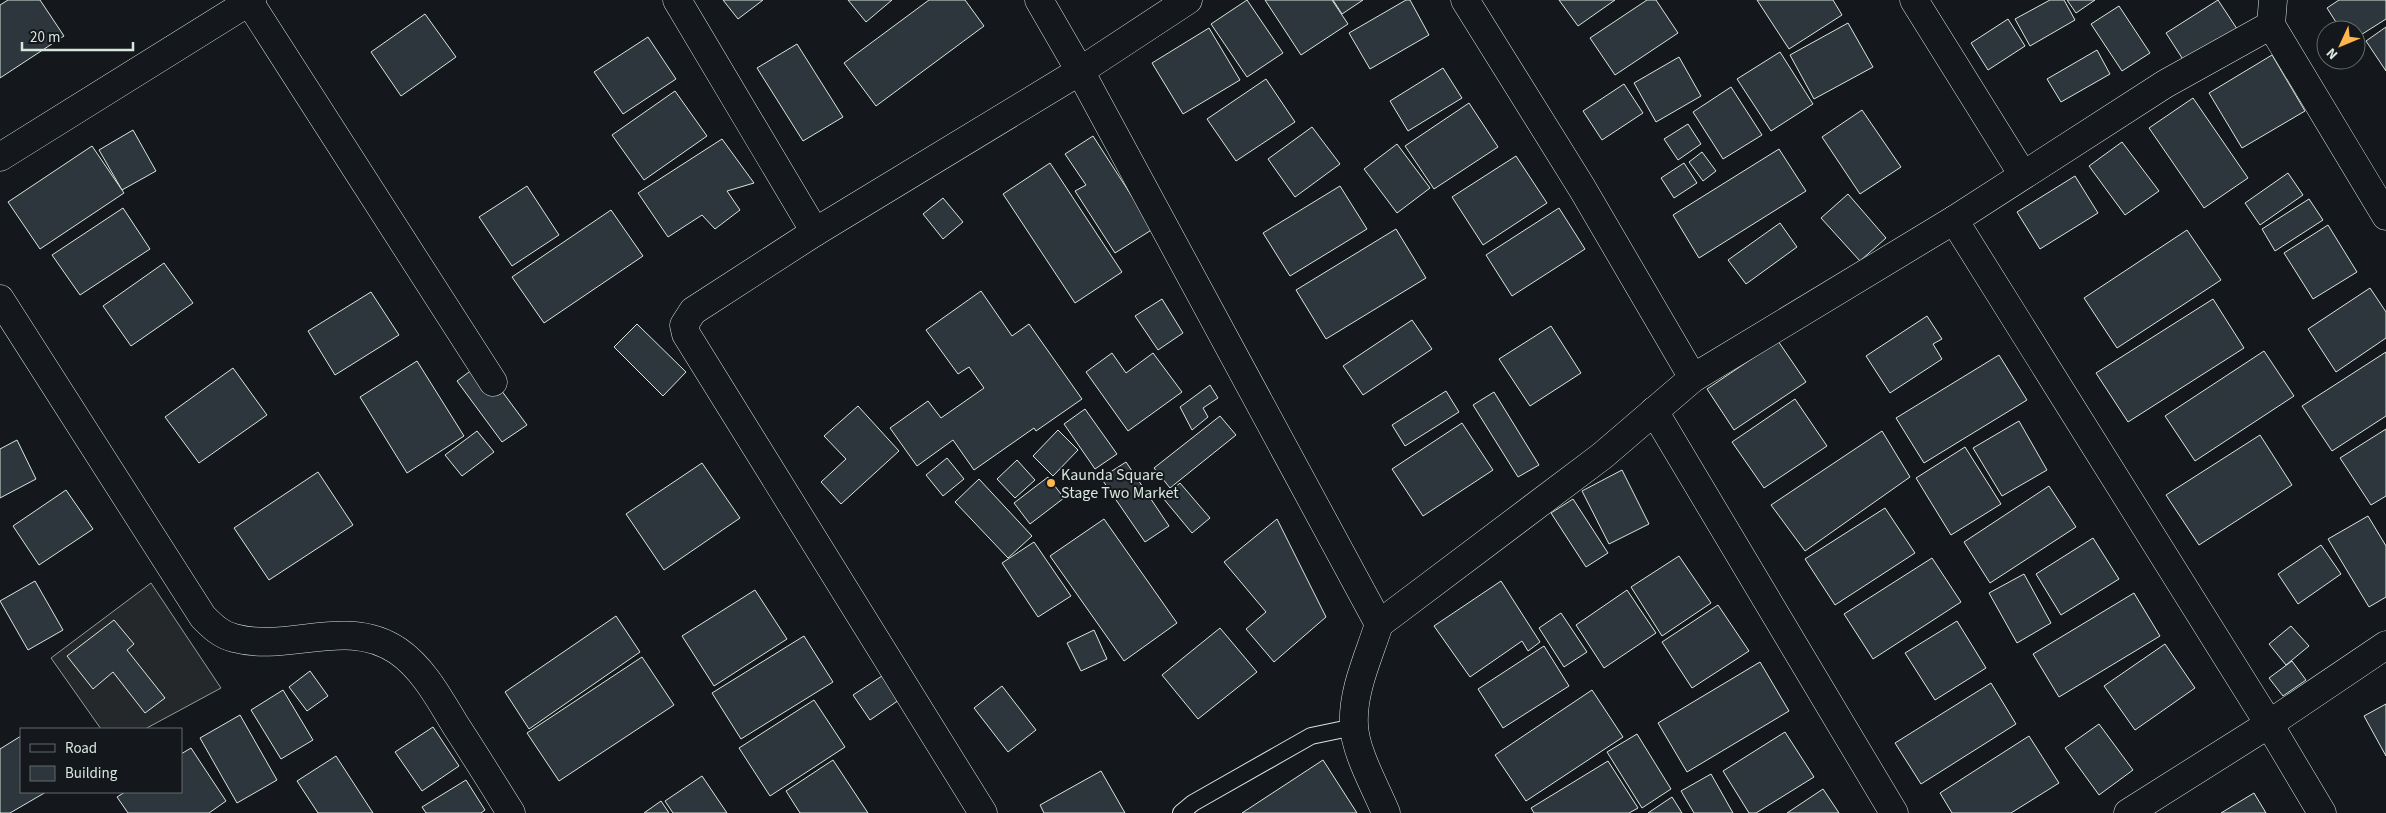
<svg xmlns="http://www.w3.org/2000/svg" width="2386" height="813" font-family="'Source Sans 3',sans-serif">
<style>
.parking{fill:#24282b;stroke:#939e99}
.building{fill:#2c363c;stroke:#d8e6dc}
.lines{fill:none;stroke-linecap:round;stroke-linejoin:round}
.service-casing{stroke:#d8e6dc;stroke-width:18}
.minor-casing{stroke:#d8e6dc;stroke-width:29}
.service{stroke:#14181c;stroke-width:16}
.minor{stroke:#14181c;stroke-width:28}
.poi-dot{fill:#ffb74d;stroke:#14181c;stroke-width:2}
.labels{text-anchor:middle;stroke-width:4;stroke-linejoin:round;paint-order:stroke}
.poi-label{font-size:16px;fill:#d8e6dc;stroke:#14181c;text-anchor:start}
</style>
<rect width="100%" height="100%" fill="#14181c"/>
<polygon class="parking" points="151,583 221,688 145,729 101,729 51,658"/>
<g class="building">
<polygon points="8,0 40,0 64,36 0,78 0,5"/>
<polygon points="723,0 763,0 738,19"/>
<polygon points="848,0 892,0 866,22"/>
<polygon points="929,0 965,0 984,26 876,106 844,63"/>
<polygon points="1247,0 1283,53 1247,77 1211,24"/>
<polygon points="1265,0 1332,0 1348,24 1301,55"/>
<polygon points="1333,0 1363,0 1342,14"/>
<polygon points="1406,0 1410,0 1429,35 1370,69 1349,33"/>
<polygon points="1559,0 1615,0 1578,26"/>
<polygon points="1647,0 1656,0 1678,33 1615,75 1590,38"/>
<polygon points="1757,0 1833,0 1842,15 1789,49"/>
<polygon points="2050,0 2064,0 2075,20 2030,46 2015,19"/>
<polygon points="2067,0 2095,0 2076,13"/>
<polygon points="2218,0 2247,44 2195,78 2166,33"/>
<polygon points="2339,0 2386,0 2386,19 2356,38 2356,30 2341,30 2327,8"/>
<polygon points="2119,6 2150,53 2122,71 2091,24"/>
<polygon points="425,14 456,57 401,96 371,52"/>
<polygon points="2008,19 2025,46 1988,70 1971,43"/>
<polygon points="1848,23 1873,67 1814,99 1790,55"/>
<polygon points="2386,27 2386,71 2366,41"/>
<polygon points="1209,28 1240,80 1183,114 1152,63"/>
<polygon points="648,37 676,79 623,114 594,72"/>
<polygon points="797,44 843,117 803,141 757,68"/>
<polygon points="2097,50 2110,74 2061,102 2047,79"/>
<polygon points="1780,52 1813,104 1771,131 1737,79"/>
<polygon points="2272,55 2305,111 2242,148 2209,93"/>
<polygon points="1679,57 1701,96 1656,122 1634,83"/>
<polygon points="1443,68 1462,98 1408,131 1390,101"/>
<polygon points="1266,79 1295,122 1236,161 1207,119"/>
<polygon points="1624,84 1643,113 1602,140 1583,111"/>
<polygon points="1731,87 1762,135 1723,159 1693,112"/>
<polygon points="675,91 707,136 644,180 612,135"/>
<polygon points="2193,98 2248,178 2204,208 2149,128"/>
<polygon points="1469,103 1498,147 1434,189 1405,146"/>
<polygon points="1862,110 1901,167 1860,194 1822,137"/>
<polygon points="1688,124 1701,144 1678,160 1664,139"/>
<polygon points="1312,127 1340,164 1295,197 1268,159"/>
<polygon points="133,130 156,171 122,190 99,150"/>
<polygon points="1093,136 1153,229 1115,253 1075,191 1086,185 1065,154"/>
<polygon points="722,139 754,183 727,191 740,210 715,229 702,215 668,237 638,193"/>
<polygon points="2122,142 2159,191 2125,215 2089,166"/>
<polygon points="1397,144 1430,188 1397,213 1364,169"/>
<polygon points="92,146 124,193 40,249 8,202"/>
<polygon points="1779,149 1806,191 1699,258 1673,215"/>
<polygon points="1702,152 1716,171 1703,181 1689,162"/>
<polygon points="1516,156 1547,203 1483,245 1452,197"/>
<polygon points="1050,163 1122,272 1075,303 1003,194"/>
<polygon points="1684,163 1697,183 1674,198 1661,178"/>
<polygon points="2288,173 2303,195 2260,225 2245,203"/>
<polygon points="2075,176 2098,213 2040,249 2017,212"/>
<polygon points="527,186 559,235 512,266 479,217"/>
<polygon points="1340,186 1367,229 1290,276 1263,233"/>
<polygon points="1848,194 1886,238 1860,261 1821,218"/>
<polygon points="943,198 963,222 943,239 923,214"/>
<polygon points="2309,199 2323,220 2275,251 2262,229"/>
<polygon points="123,208 150,249 80,295 52,255"/>
<polygon points="1559,208 1585,249 1512,296 1486,255"/>
<polygon points="611,210 643,256 544,323 512,277"/>
<polygon points="1780,223 1797,247 1746,284 1728,260"/>
<polygon points="2328,225 2357,272 2313,299 2284,253"/>
<polygon points="1396,229 1426,278 1326,339 1296,290"/>
<polygon points="2187,230 2221,280 2117,348 2084,298"/>
<polygon points="164,263 193,303 131,346 103,306"/>
<polygon points="2370,288 2386,312 2386,338 2336,372 2308,329"/>
<polygon points="981,291 1012,336 1029,324 1082,399 1036,431 1034,428 974,470 953,440 917,466 890,428 928,401 941,418 984,388 969,367 958,374 926,330"/>
<polygon points="371,292 399,335 335,375 308,331"/>
<polygon points="1162,299 1183,333 1158,350 1135,316"/>
<polygon points="2213,299 2244,348 2128,422 2096,373"/>
<polygon points="1927,316 1942,339 1933,344 1942,359 1890,393 1866,356"/>
<polygon points="1412,320 1432,349 1363,395 1343,366"/>
<polygon points="637,324 686,372 663,396 614,347"/>
<polygon points="1551,326 1581,373 1530,406 1499,359"/>
<polygon points="1778,341 1806,382 1734,430 1707,389"/>
<polygon points="2264,351 2294,396 2195,461 2165,416"/>
<polygon points="2386,352 2386,416 2332,451 2302,406"/>
<polygon points="1112,353 1126,373 1153,353 1182,392 1128,431 1086,372"/>
<polygon points="1999,355 2027,400 1924,463 1896,418"/>
<polygon points="417,361 464,436 407,473 360,397"/>
<polygon points="481,363 527,425 502,442 457,381"/>
<polygon points="233,368 267,415 199,463 165,417"/>
<polygon points="1210,385 1218,398 1203,408 1208,417 1192,430 1180,407"/>
<polygon points="1446,391 1459,412 1405,446 1392,425"/>
<polygon points="1494,392 1539,465 1518,477 1473,405"/>
<polygon points="1795,399 1827,446 1764,488 1732,442"/>
<polygon points="858,406 899,451 841,504 821,482 846,459 824,436"/>
<polygon points="1085,409 1117,454 1095,469 1064,424"/>
<polygon points="1220,416 1236,435 1170,488 1154,468"/>
<polygon points="2019,421 2047,470 2002,496 1973,448"/>
<polygon points="1462,423 1493,470 1423,516 1392,469"/>
<polygon points="2386,429 2386,496 2371,505 2340,458"/>
<polygon points="1058,430 1078,450 1053,476 1033,456"/>
<polygon points="477,431 494,452 462,476 445,455"/>
<polygon points="1882,431 1910,477 1805,551 1771,505"/>
<polygon points="2260,435 2292,485 2199,545 2166,495"/>
<polygon points="17,440 36,479 0,498 0,449"/>
<polygon points="1965,447 2001,504 1951,535 1916,478"/>
<polygon points="947,458 964,479 943,496 926,475"/>
<polygon points="1017,460 1035,480 1015,498 997,479"/>
<polygon points="1126,462 1169,526 1145,542 1101,478"/>
<polygon points="702,463 740,518 664,570 626,514"/>
<polygon points="1622,470 1649,524 1609,544 1582,491"/>
<polygon points="318,472 353,525 269,580 234,528"/>
<polygon points="1048,477 1064,498 1030,524 1014,503"/>
<polygon points="979,479 1032,536 1008,558 955,502"/>
<polygon points="1180,483 1210,518 1192,533 1163,498"/>
<polygon points="2049,486 2076,527 1990,583 1964,542"/>
<polygon points="66,490 93,529 39,565 13,526"/>
<polygon points="1573,499 1608,553 1586,567 1551,513"/>
<polygon points="1885,508 1915,553 1835,605 1805,559"/>
<polygon points="2368,516 2386,546 2386,597 2369,607 2328,539"/>
<polygon points="1104,519 1177,623 1124,661 1050,556"/>
<polygon points="1277,519 1326,617 1274,662 1246,629 1266,612 1224,562"/>
<polygon points="2093,538 2119,579 2061,615 2036,574"/>
<polygon points="1034,542 1071,596 1038,617 1002,563"/>
<polygon points="2321,545 2341,574 2298,604 2278,574"/>
<polygon points="1679,556 1711,603 1662,636 1631,587"/>
<polygon points="1932,558 1961,602 1873,659 1844,614"/>
<polygon points="2024,574 2051,623 2017,643 1989,593"/>
<polygon points="35,581 63,630 28,650 0,601"/>
<polygon points="1501,581 1540,642 1528,651 1522,641 1470,677 1434,626"/>
<polygon points="755,590 787,639 714,686 682,636"/>
<polygon points="1627,590 1656,633 1604,668 1576,625"/>
<polygon points="2134,593 2160,636 2059,697 2033,654"/>
<polygon points="1718,605 1749,651 1692,688 1662,642"/>
<polygon points="1561,613 1587,652 1564,667 1539,628"/>
<polygon points="616,616 640,652 529,729 505,692"/>
<polygon points="114,620 134,644 127,650 165,698 145,713 113,672 93,689 67,656"/>
<polygon points="1957,621 1986,668 1935,700 1905,653"/>
<polygon points="2291,626 2309,646 2286,665 2269,644"/>
<polygon points="1220,628 1257,672 1198,719 1162,675"/>
<polygon points="1094,630 1107,659 1081,671 1067,643"/>
<polygon points="804,636 833,682 741,739 712,693"/>
<polygon points="2165,644 2195,688 2135,730 2104,686"/>
<polygon points="1544,646 1569,686 1503,728 1478,689"/>
<polygon points="642,657 674,705 559,781 527,733"/>
<polygon points="2292,661 2306,680 2283,696 2269,678"/>
<polygon points="1760,662 1789,711 1687,772 1658,723"/>
<polygon points="310,671 328,696 307,711 289,687"/>
<polygon points="882,676 899,700 870,720 853,695"/>
<polygon points="1991,683 2016,724 1921,784 1895,743"/>
<polygon points="1002,686 1036,730 1008,752 974,708"/>
<polygon points="283,690 313,740 281,759 251,710"/>
<polygon points="1592,690 1623,737 1526,801 1495,755"/>
<polygon points="814,700 845,747 770,796 739,748"/>
<polygon points="2386,704 2386,756 2364,716"/>
<polygon points="240,715 277,780 237,803 200,738"/>
<polygon points="2099,724 2133,770 2099,795 2065,748"/>
<polygon points="433,727 459,766 422,791 395,752"/>
<polygon points="1785,732 1814,777 1756,813 1749,813 1723,771"/>
<polygon points="1637,734 1671,789 1642,808 1607,752"/>
<polygon points="21,736 21,792 46,792 10,813 0,813 0,749"/>
<polygon points="2029,736 2059,783 2011,813 1952,813 1940,793"/>
<polygon points="191,748 226,801 209,813 128,813 117,797 125,792 181,792 181,754"/>
<polygon points="336,756 373,813 318,813 297,781"/>
<polygon points="833,760 868,813 800,813 786,791"/>
<polygon points="1323,760 1357,813 1242,813"/>
<polygon points="1608,761 1638,808 1629,813 1534,813 1531,808"/>
<polygon points="1101,771 1125,813 1044,813 1040,805"/>
<polygon points="1711,774 1733,813 1694,813 1681,791"/>
<polygon points="702,776 727,813 673,813 665,801"/>
<polygon points="466,780 485,810 481,813 426,813 422,807"/>
<polygon points="1823,789 1839,813 1787,813"/>
<polygon points="2254,793 2266,813 2221,813"/>
<polygon points="1672,797 1682,813 1648,813"/>
<polygon points="661,801 669,813 644,813"/>
</g>
<g class="lines">
<g class="service-casing">
<polyline id="service" points="1181,813 1193,803 1311,736 1354,727"/>
</g>
<g class="minor-casing">
<g id="minor">
<polyline points="248,0 493,382"/>
<polyline points="677,0 815,232 1080,71 1188,0"/>
<path d="M 1039,0 L 1080,71 L 1379,624 C 1369,656 1352,691 1354,725 C 1355,752 1376,788 1386,813"/>
<polyline points="1465,0 1582,188 1693,378"/>
<polyline points="1914,0 2023,175"/>
<polyline points="2273,0 2271,25 2386,216"/>
<polyline points="0,157 252,0"/>
<polyline points="1954,220 2269,724 2322,813"/>
<polyline points="815,232 693,311 684,325 686,334 983,813"/>
<path d="M 0,299 L 203,617 C 212,626 221,635 234,638 C 289,653 347,616 398,651 C 424,669 440,700 456,726 C 475,755 493,784 511,813"/>
<polyline points="1654,411 1894,813"/>
<polyline points="1379,624 1602,456 1693,378 1954,220 2165,84 2271,25"/>
<polyline points="2128,813 2269,724 2386,645"/>
</g>
</g>
<use href="#service" class="service"/>
<use href="#minor" class="minor"/>
</g>
<circle class="poi-dot" cx="1051" cy="483" r="5"/>
<g class="labels">
<g class="poi-label">
<text x="1061" y="480">Kaunda Square<tspan x="1061" dy="18">Stage Two Market</tspan></text>
</g>
</g>
<rect x="20" y="728" width="162" height="65" fill="#14181c" stroke="#626a69"/>
<rect x="30" y="744" width="25" height="8" fill="#14181c" stroke="#626a69"/>
<text x="65" y="753" font-size="15" fill="#d8e6dc">Road</text>
<rect x="30" y="766" width="25" height="15" fill="#2c363c" stroke="#626a69"/>
<text x="65" y="778" font-size="15" fill="#d8e6dc">Building</text>
<g transform="translate(2341 45) rotate(226)"><circle r="24" fill="#14181c" stroke="#626a69"/>
<path d="M0-4L9 19L0 12L-9 19Z" fill="#ffb74d"/>
<text y="-8" font-size="14" font-weight="bold" text-anchor="middle" fill="#d8e6dc">N</text>
</g>
<path d="M22 42v8h111v-8" fill="none" stroke="#d8e6dc" stroke-width="2.5"/>
<text x="30" y="42" font-size="15" fill="#d8e6dc" stroke="#14181c" stroke-width="4" paint-order="stroke">20 m</text>
</svg>
